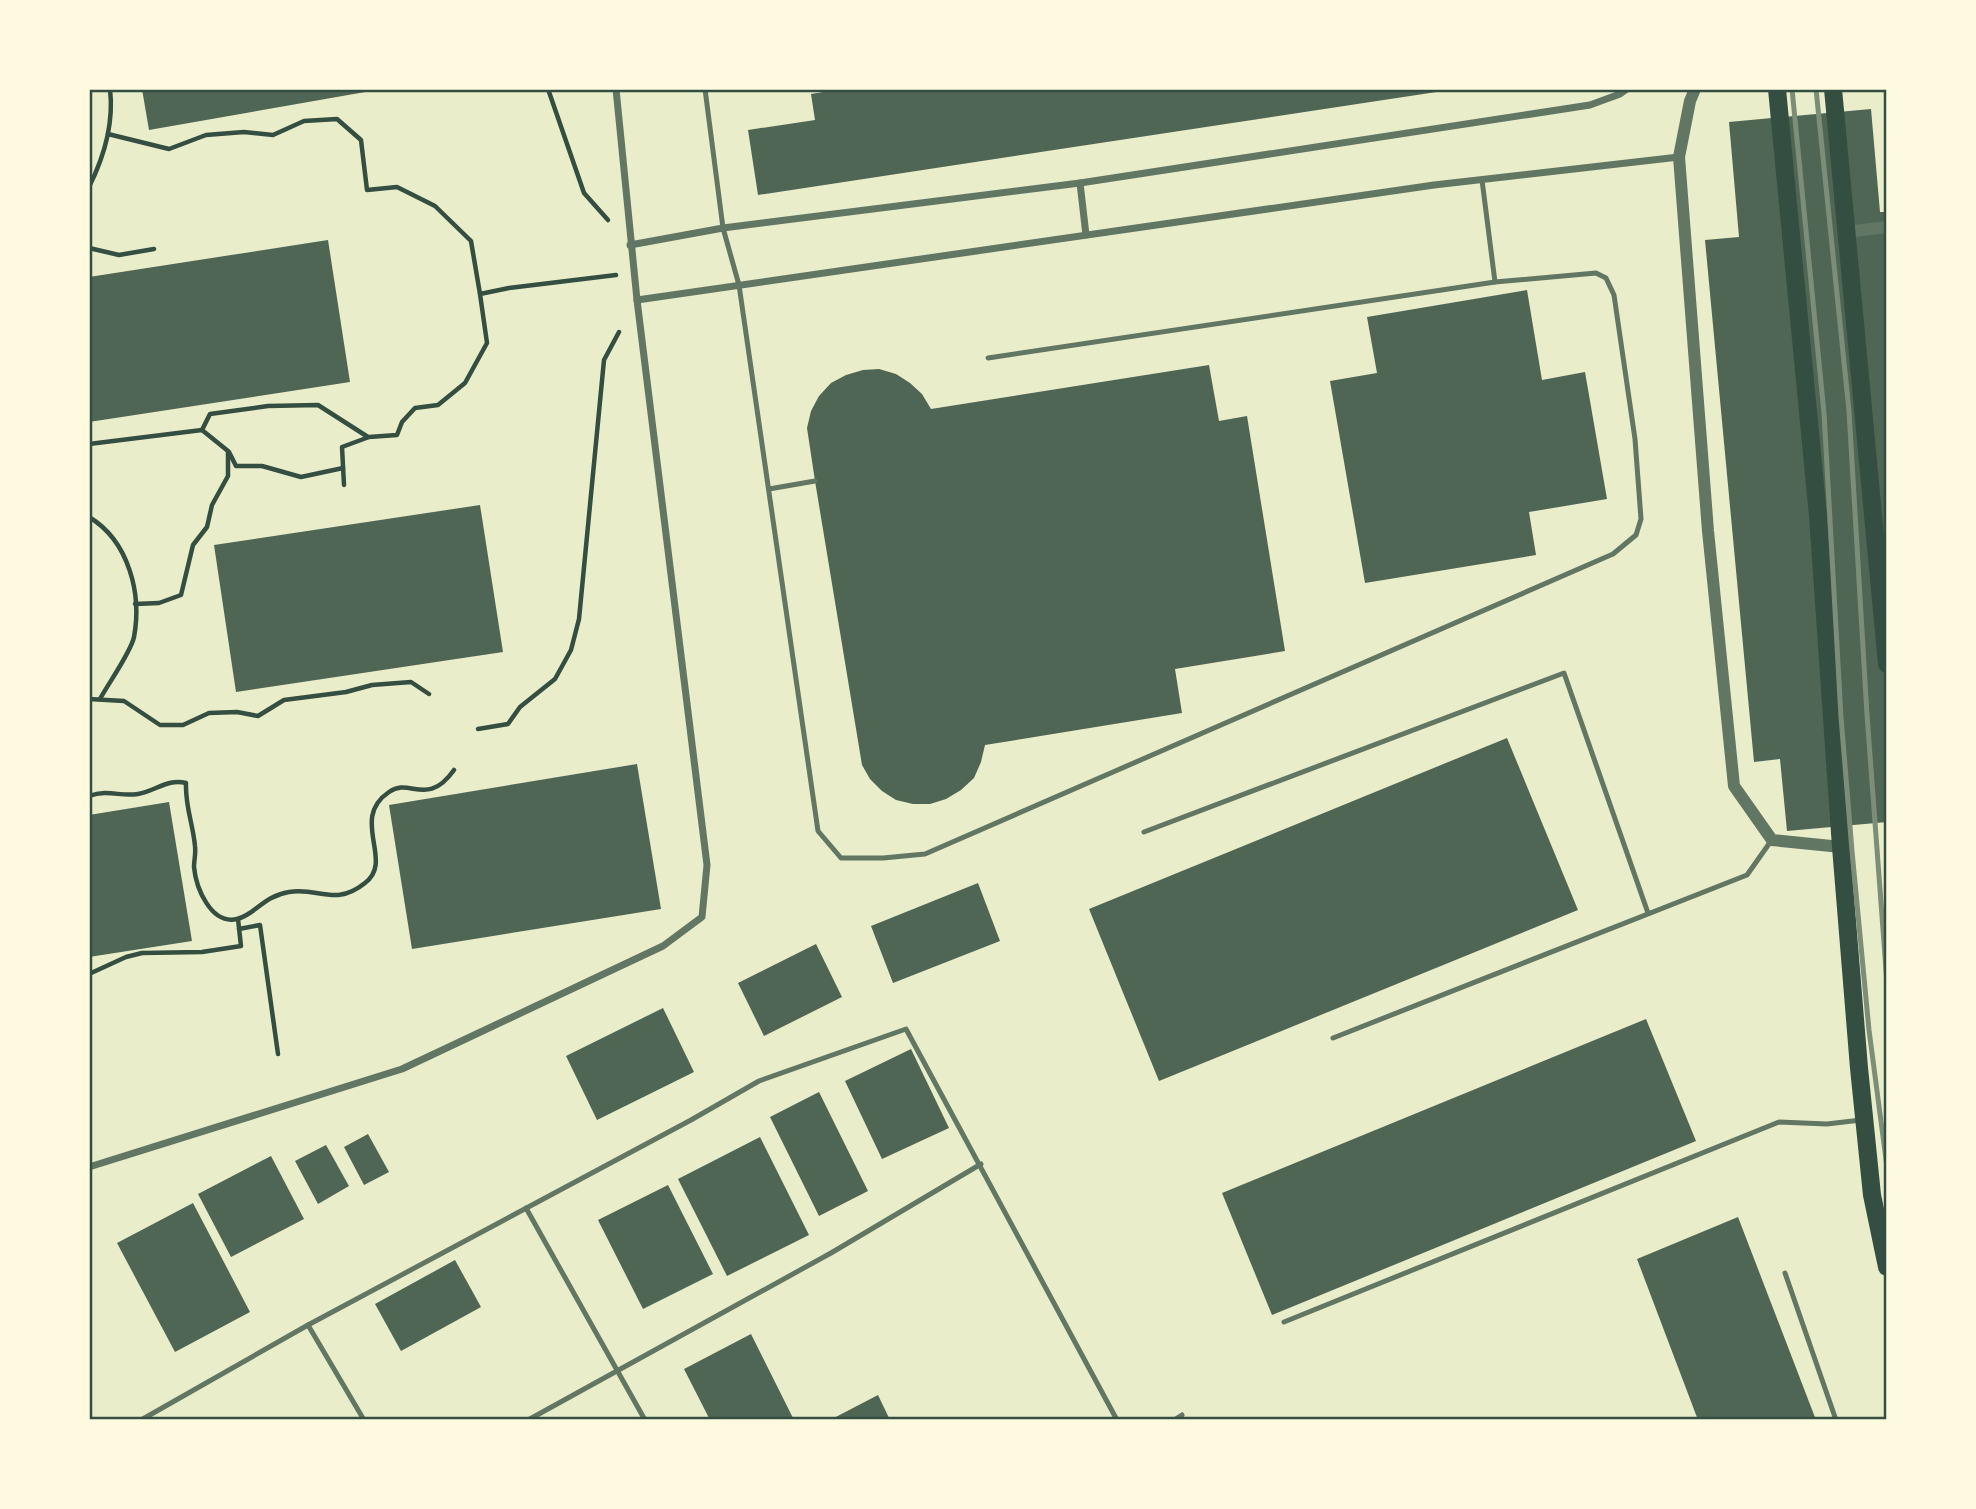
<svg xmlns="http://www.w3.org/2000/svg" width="1976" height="1509" font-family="Inter,sans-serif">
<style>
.building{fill:#4f6655}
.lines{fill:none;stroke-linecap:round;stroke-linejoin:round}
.path{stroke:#344e41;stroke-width:4.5}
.service{stroke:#617663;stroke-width:5}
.minor{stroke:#617663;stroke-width:7}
.tertiary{stroke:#617663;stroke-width:12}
.primary{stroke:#344e41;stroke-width:18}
.rail{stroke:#7c8e77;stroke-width:5}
.neatline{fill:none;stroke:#344e41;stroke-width:2.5}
</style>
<rect width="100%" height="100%" fill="#e9edc9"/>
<g class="building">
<polygon points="142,89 371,89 371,91 149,130"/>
<polygon points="841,89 1443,89 1443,91 758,195 748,130 815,120 811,94"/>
<polygon points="1871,109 1880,212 1887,212 1887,822 1787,831 1780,759 1754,762 1705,240 1739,237 1729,122"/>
<polygon points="328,240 350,382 89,422 89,277"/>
<polygon points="1527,290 1542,380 1585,372 1607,499 1529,512 1536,555 1365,583 1330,381 1377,373 1367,317"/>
<polygon points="1209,365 1219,421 1247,416 1285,651 1175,669 1182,713 985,745 981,762 974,778 961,790 946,799 930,804 913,804 896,800 882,791 870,779 862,765 815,481 807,428 811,411 819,396 831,383 846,375 863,370 879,369 896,374 910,383 922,394 931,409"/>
<polygon points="480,505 503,652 236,692 214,545"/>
<polygon points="1507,738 1578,910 1159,1081 1089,909"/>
<polygon points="637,764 661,909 412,949 389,805"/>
<polygon points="169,802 192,941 89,957 89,815"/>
<polygon points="978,883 1000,941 893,983 871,926"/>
<polygon points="816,944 842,997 764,1036 738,983"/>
<polygon points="663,1008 694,1072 597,1120 566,1056"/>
<polygon points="1646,1019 1696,1141 1272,1315 1222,1193"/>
<polygon points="911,1049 949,1128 882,1159 845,1081"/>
<polygon points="819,1092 868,1191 819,1216 770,1117"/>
<polygon points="368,1134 389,1172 364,1185 344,1147"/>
<polygon points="760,1137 809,1235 727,1276 678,1179"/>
<polygon points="326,1145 349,1186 318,1204 295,1161"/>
<polygon points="271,1156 304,1219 231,1257 198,1194"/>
<polygon points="668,1185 713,1274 643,1309 598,1220"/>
<polygon points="193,1203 250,1312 175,1352 117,1243"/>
<polygon points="1738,1217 1816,1420 1698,1420 1637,1259"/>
<polygon points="455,1260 481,1307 401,1351 375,1304"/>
<polygon points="751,1334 794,1420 710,1420 684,1369"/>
<polygon points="878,1395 890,1420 830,1420"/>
</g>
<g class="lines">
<g class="path">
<polyline points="548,89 584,193 608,220"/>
<polyline points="108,134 169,149 206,135 244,132 273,135 304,121 337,119 361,140 367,190 397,187 435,206 471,241 480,294"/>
<path d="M 89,187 C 104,157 114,123 110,89"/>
<polyline points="89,248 119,255 154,249"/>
<polyline points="202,430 210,414 268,406 318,405 368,437"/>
<polyline points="89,444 202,430 228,451 228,476 212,505 207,527 193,545 181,595 159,603 135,604"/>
<polyline points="229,452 236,466 262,466 301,477 343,468"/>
<polyline points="344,485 342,447 369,437 397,435 402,422 415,408 438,405 465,383 487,343 480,294 509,288 616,275"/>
<path d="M 89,517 C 129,541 142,594 134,637 C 131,652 108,684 100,699"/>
<polyline points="89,699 124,701 160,725 183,725 209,713 237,712 258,716 284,700 346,692 372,685 411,682 429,694"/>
<polyline points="478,729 508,724 520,707 555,679 571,650 579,619 604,360 619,332"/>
<path d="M 89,796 C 109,789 120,797 138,794 C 156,791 168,778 186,783 C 185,806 193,824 195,846 C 196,854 194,860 194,867 C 196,888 211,925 237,919 C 255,915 263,896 289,892 C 319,887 335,907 365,883 C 395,861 349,819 389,792 C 410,777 427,808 454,770"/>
<polyline points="239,929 260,925 278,1054"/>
<polyline points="89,974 126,957 142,953 202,952 241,946 238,919"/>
</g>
<g class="service">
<polyline points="705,89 723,228 739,285 818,831 841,858 883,858 925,854 1613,554 1636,535 1641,519 1635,439 1614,295 1606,278 1596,273 1495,282 988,358"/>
<polyline points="1482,180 1495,282"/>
<polyline points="769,489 815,481"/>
<polyline points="1144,832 1564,673 1648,913"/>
<polyline points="1333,1038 1747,875 1771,841"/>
<polyline points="526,1208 645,1420"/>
<polyline points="1785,1273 1836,1420"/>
<polyline points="1284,1322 1779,1122 1827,1124 1861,1120"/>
<polyline points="308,1325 691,1120 759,1081 906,1029 1117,1420"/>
<polyline points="141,1420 308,1325 364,1420"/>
<polyline points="528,1420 831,1253 981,1164"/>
<polyline points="1174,1420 1182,1415"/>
</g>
<g class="minor">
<polyline points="1080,183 1086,235"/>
<polyline points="630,245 723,228 1080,183 1590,105 1620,94 1627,89"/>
<polyline points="637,300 1434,185 1679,157"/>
<polyline points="89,1167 402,1069 663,946 702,917 707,865 637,300 616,89"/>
</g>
<g class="tertiary">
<polyline points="1695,89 1690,101 1679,157 1708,531 1734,786 1772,840 1841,847"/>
<polyline points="1846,232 1887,227"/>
</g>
<g class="primary">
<polyline points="1777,89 1818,516 1841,847 1859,1068 1872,1195 1887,1267"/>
<polyline points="1833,89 1887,664"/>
</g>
<g class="rail">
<polyline points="1792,89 1824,413 1841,717 1852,851 1869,1030 1887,1167"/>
<polyline points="1816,89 1849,411 1867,715 1887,983"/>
</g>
</g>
<rect width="1976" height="1509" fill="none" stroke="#fefae0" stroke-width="182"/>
<rect x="91" y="91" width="1794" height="1327" class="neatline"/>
</svg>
